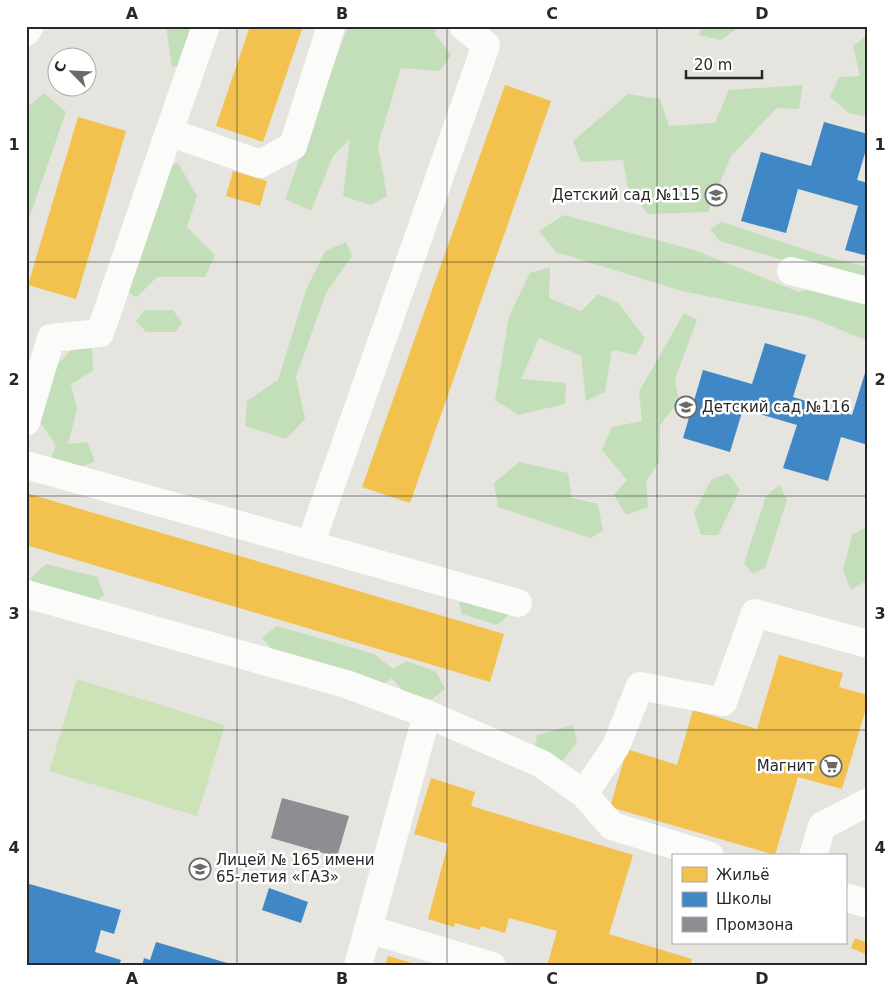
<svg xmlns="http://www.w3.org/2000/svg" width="894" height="992" font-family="'DejaVu Sans',sans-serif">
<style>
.green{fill:#c3dfb9}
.pitch{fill:#cce3b8}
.homes{fill:#f2c14e}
.schools{fill:#3f88c5}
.industry{fill:#8d8d92}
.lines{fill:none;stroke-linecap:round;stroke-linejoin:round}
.minor{stroke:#fbfbfa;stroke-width:28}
.grid{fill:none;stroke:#282828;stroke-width:1;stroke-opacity:0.55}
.labels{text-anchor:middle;stroke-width:5;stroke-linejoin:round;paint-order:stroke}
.poi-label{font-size:15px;fill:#282828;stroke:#fff;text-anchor:end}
.neatline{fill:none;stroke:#282828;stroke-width:2}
.grid-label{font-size:16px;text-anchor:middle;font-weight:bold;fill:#282828}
</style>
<rect width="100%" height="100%" fill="#e6e4de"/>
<g class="green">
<polygon points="166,26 200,26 188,65 172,67"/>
<polygon points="348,26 440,26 434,33 451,55 440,71 401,68 378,145 387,196 371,205 343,196 350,139 333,156 311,211 285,199"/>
<polygon points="702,26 740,26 721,40 699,35"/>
<polygon points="868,34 868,117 849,113 830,97 839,77 860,76 853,46"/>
<polygon points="803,85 799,109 777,108 731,156 708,212 648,214 628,188 623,160 581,162 573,141 628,94 660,99 669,126 715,123 729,90"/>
<polygon points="44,93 66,112 26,227 26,108"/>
<polygon points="178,163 197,196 187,227 215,255 205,277 157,277 137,297 127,292 143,172"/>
<polygon points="564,215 694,250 799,292 815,286 805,267 720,241 710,229 722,222 831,258 868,267 868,341 809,317 682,291 556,252 539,231"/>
<polygon points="346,242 352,256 326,293 296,377 305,419 286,439 245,426 247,401 278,380 306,290 325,251"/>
<polygon points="550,267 549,298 581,311 598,294 618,303 645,338 636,355 612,350 605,392 586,401 581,356 539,338 521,379 566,383 565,404 518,415 495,400 509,316 530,273"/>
<polygon points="145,310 173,310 182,323 175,332 146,332 136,321"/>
<polygon points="684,313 697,320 675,379 679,401 660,425 659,462 646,481 648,507 626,515 614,495 627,480 602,450 612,427 642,421 639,392"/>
<polygon points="78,343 92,346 93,371 71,384 77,409 68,444 87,442 95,461 79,468 51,457 56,446 37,417 43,379"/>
<polygon points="519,462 568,473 572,498 598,504 603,531 590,538 498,507 494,483"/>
<polygon points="728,473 740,490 718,535 701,535 694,513 711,480"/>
<polygon points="780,485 787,500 765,568 753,574 744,563 766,496"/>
<polygon points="868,526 868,575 866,581 851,590 843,571 852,535"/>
<polygon points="46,564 97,577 104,595 91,606 38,593 31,578"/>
<polygon points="474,594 503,604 508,616 497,625 462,614 459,603"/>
<polygon points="277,626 374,654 393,669 407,661 436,672 445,689 431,700 404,692 392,678 382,685 279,657 262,638"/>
<polygon points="573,725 577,742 559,766 534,757 537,735"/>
</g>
<polygon class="pitch" points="77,679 225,725 197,816 49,771"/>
<g class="homes">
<polygon points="250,26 303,26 263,142 216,126"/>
<polygon points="505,85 551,101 410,503 362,487"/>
<polygon points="78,117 126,131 76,299 28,285"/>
<polygon points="233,171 267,181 260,206 226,196"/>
<polygon points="26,493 504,634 490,682 26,545"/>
<polygon points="779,655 843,673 839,687 868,695 868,702 842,789 798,777 775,855 610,807 627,749 677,765 693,710 757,729"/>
<polygon points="431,778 475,792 471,806 633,855 609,934 692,959 690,966 547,966 557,931 509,918 505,933 481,926 480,930 455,923 454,927 428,919 448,844 414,834"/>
<polygon points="855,938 868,943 868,955 851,948"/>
<polygon points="388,956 418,965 418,966 385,966"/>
</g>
<g class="schools">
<polygon points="824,122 868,134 868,143 857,180 868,183 868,256 845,250 858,206 798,189 786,233 741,221 761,152 811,166"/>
<polygon points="765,343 806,355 793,397 852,415 865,373 868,373 868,445 841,437 828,481 783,468 797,425 743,409 730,452 683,438 703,370 752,384"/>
<polygon points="26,883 121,910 114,934 101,930 95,952 121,960 119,966 26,966"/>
<polygon points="269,888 308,902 301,923 262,910"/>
<polygon points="156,942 234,965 234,966 142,966 144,958 150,960"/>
</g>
<polygon class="industry" points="282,798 349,816 337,857 271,838"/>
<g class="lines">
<g class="minor">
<polyline points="206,26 169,132 260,164 293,146 331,26"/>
<polyline points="26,32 30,26"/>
<polyline points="791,271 868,291"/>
<polyline points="26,422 51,338 100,333 169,132"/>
<polyline points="26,465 518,603"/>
<polyline points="310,545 486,45 463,26"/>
<polyline points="26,594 346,684 427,714 542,764 584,794 612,826 710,856"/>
<polyline points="584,794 616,746 640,686 723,702 755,613 868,644"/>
<polyline points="813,856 822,826 868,802"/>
<polyline points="845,897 868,904"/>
<polyline points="368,929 492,966"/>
<polyline points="358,966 427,714"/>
</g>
</g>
<path class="grid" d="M 237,26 L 237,966M 447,26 L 447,966M 657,26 L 657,966M 26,262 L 868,262M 26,496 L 868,496M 26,730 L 868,730"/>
<defs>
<g id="school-ring" transform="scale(1.125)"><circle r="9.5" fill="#fff" stroke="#6a6a68" stroke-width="1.5"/><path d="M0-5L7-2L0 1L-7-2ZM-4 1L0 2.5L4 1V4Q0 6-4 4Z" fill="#6a6a68"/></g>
<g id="supermarket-ring" transform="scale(1.125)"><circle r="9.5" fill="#fff" stroke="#6a6a68" stroke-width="1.5"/><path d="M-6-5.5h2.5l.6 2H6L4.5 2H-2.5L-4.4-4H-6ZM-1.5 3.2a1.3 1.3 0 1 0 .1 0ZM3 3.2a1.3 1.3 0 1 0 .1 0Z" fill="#6a6a68"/></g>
</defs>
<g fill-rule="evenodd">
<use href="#school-ring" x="716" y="195"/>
<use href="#school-ring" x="686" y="407"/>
<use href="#supermarket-ring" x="831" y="766"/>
<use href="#school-ring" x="200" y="869"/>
</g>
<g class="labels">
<g class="poi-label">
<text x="700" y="200">Детский сад №115</text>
<text x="702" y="412" text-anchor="start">Детский сад №116</text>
<text x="815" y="771">Магнит</text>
<text x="216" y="865" text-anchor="start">Лицей № 165 имени<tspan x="216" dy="17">65-летия «ГАЗ»</tspan></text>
</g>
</g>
<rect width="894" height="992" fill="none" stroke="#ffffff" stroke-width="55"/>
<rect x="672" y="854" width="175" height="90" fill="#ffffff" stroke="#a9a9a9"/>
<rect x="682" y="867" width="25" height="15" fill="#f2c14e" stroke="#a9a9a9"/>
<text x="716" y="880" font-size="15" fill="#282828">Жильё</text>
<rect x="682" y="892" width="25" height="15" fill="#3f88c5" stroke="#a9a9a9"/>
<text x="716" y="904" font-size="15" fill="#282828">Школы</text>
<rect x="682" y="917" width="25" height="15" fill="#8d8d92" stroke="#a9a9a9"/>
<text x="716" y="930" font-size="15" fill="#282828">Промзона</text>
<g transform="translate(72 72) rotate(294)"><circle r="24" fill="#ffffff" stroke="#a9a9a9"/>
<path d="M0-4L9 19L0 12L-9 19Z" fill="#6a6a68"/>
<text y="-8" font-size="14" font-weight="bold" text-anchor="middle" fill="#282828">С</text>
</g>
<path d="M686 70v8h76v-8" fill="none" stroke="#282828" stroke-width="2.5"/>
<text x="694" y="70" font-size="15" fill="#282828" stroke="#ffffff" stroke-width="4" paint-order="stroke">20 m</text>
<rect x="28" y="28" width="838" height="936" class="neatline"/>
<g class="grid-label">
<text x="132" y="19">A</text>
<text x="342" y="19">B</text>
<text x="552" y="19">C</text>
<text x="762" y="19">D</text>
<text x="14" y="150">1</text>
<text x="880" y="150">1</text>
<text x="14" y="385">2</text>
<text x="880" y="385">2</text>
<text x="14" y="619">3</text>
<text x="880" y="619">3</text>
<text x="14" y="853">4</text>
<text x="880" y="853">4</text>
<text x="132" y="984">A</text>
<text x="342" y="984">B</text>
<text x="552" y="984">C</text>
<text x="762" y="984">D</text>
</g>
</svg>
